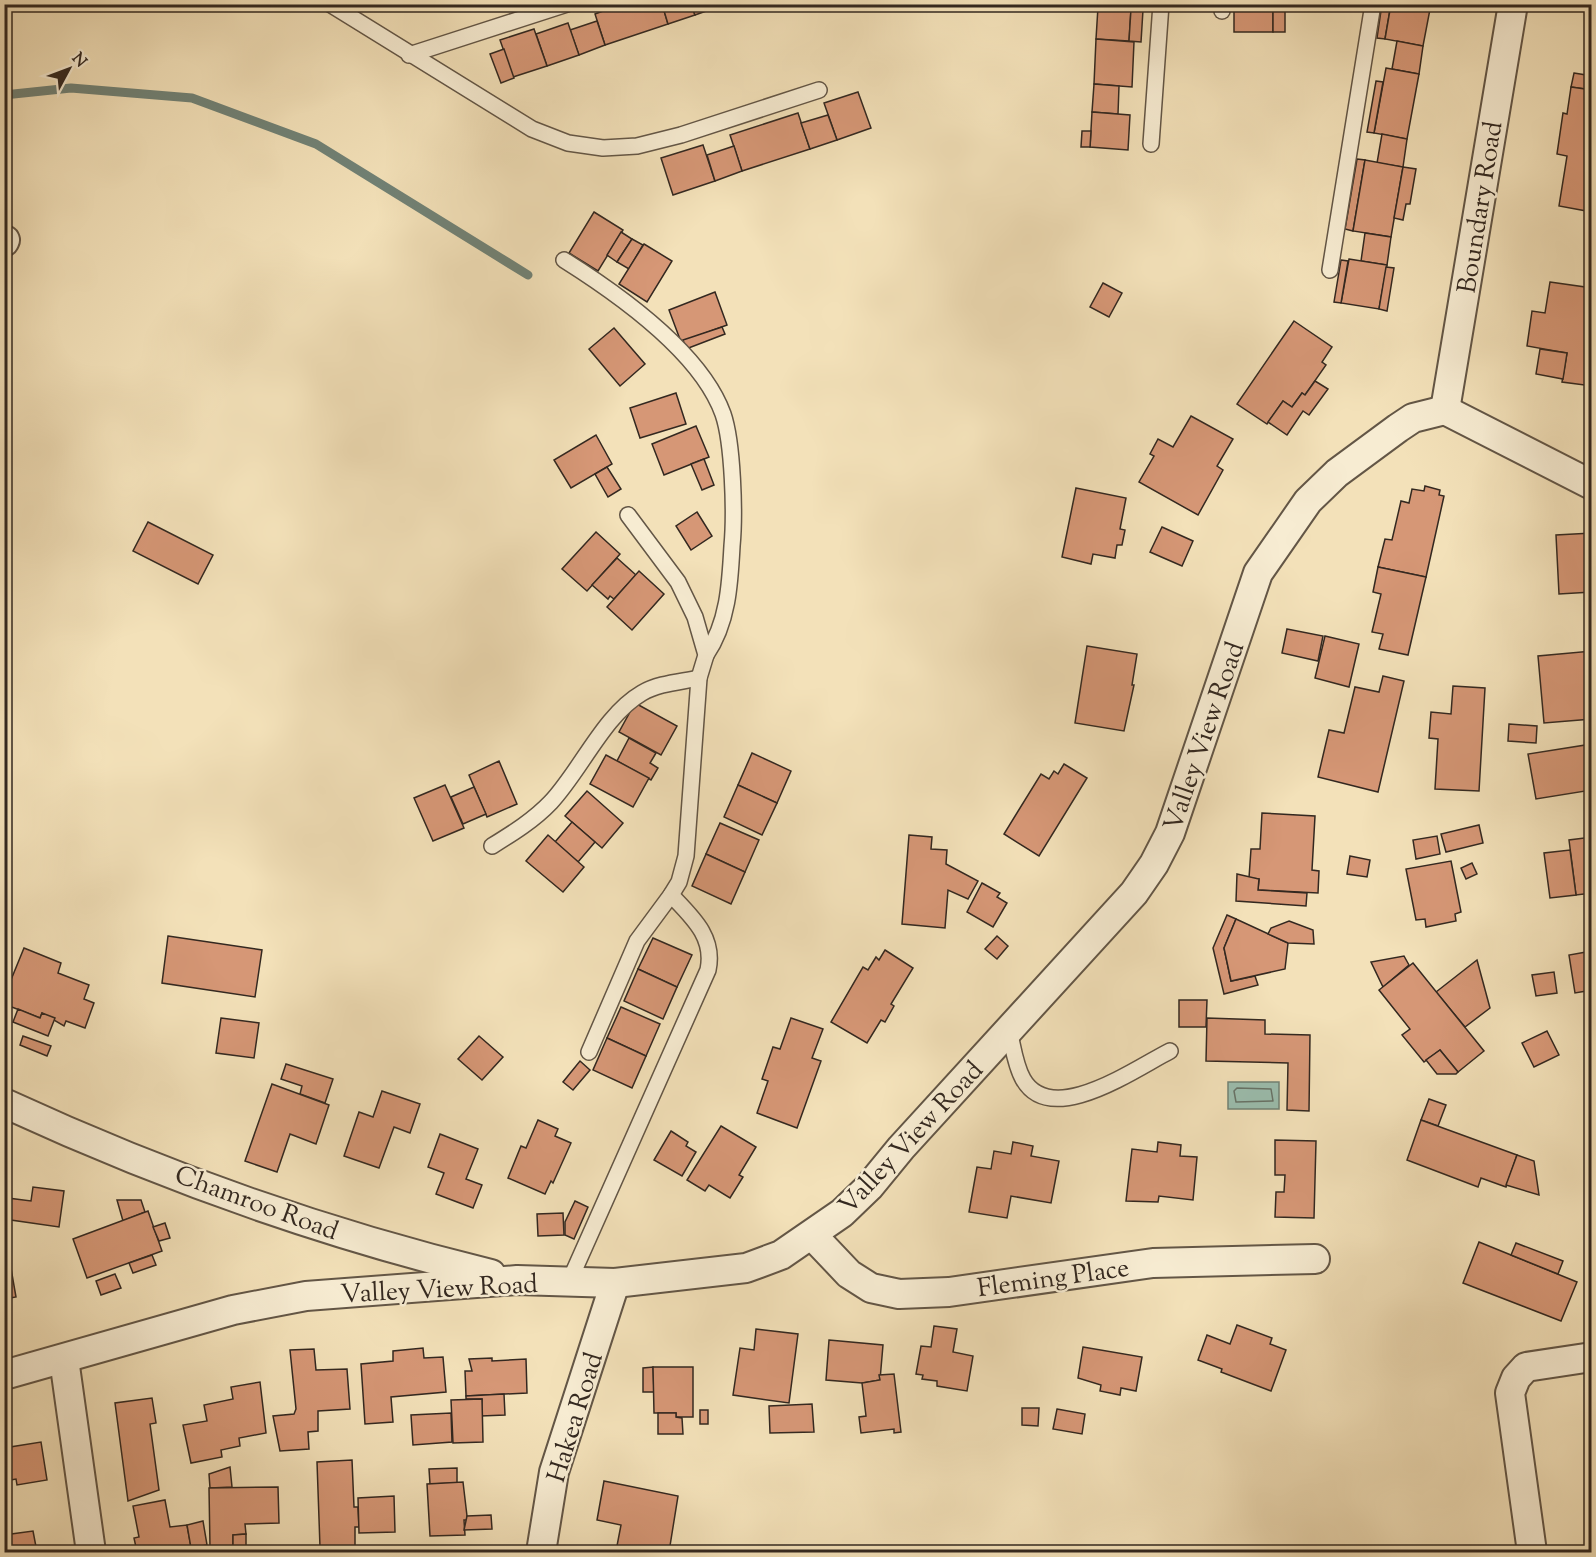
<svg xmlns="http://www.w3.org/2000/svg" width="1596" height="1557" font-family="'Sorts Mill Goudy',serif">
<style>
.water{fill:#9bbeaf;stroke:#718276;stroke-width:1.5}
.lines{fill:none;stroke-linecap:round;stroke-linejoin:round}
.shore{stroke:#677368;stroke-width:1.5}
.stream{stroke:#718276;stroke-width:9}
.building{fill:#d69776;stroke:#332820;stroke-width:1.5}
.lane-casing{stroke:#635646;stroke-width:18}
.street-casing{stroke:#635646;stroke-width:32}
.lane{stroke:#f7ecd2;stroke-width:15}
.street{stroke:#f7ecd2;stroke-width:28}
.labels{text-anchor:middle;stroke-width:5;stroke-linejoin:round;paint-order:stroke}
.street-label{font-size:26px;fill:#332820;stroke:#f7ecd2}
</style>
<rect width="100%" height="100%" fill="#f3e1b9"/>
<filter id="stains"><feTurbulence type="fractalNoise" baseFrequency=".00333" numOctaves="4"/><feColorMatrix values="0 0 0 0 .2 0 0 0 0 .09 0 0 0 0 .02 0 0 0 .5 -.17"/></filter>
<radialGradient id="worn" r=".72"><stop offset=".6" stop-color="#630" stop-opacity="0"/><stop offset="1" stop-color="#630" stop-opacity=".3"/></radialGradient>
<rect class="water" x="1228" y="1082" width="51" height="27"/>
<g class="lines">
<polygon class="shore" points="1237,1088 1271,1089 1273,1101 1236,1102 1234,1091"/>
<polyline class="stream" points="4,95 71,88 192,98 316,144 528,275"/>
</g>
<g class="building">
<polygon points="622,4 662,4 668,24 605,45 595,14"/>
<polygon points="662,4 691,4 695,15 668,24"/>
<polygon points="691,4 726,4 695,15"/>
<rect x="1234" y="4" width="39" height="28"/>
<rect x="1273" y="4" width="12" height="28"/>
<polygon points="1382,4 1391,4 1385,39 1377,38"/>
<polygon points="1391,4 1431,4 1423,46 1385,39"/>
<polygon points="1098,7 1131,9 1129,41 1096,39"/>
<polygon points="1131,9 1143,10 1141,42 1129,41"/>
<polygon points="597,21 605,45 579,55 570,30"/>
<polygon points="568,23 579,55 547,66 536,34"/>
<polygon points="534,29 547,66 513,77 500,40"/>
<polygon points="1096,39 1134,42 1132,87 1094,84"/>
<polygon points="1397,41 1423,46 1419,74 1392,69"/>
<polygon points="504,49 514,78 501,83 490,54"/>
<polygon points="1386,68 1419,74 1407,139 1374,133"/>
<polygon points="1574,73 1592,76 1592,90 1571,87"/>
<polygon points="1376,81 1383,82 1374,133 1367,132"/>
<polygon points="1094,84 1119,86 1118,114 1092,112"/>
<polygon points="1571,87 1592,90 1592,212 1559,206 1567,156 1557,154 1563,113 1567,114"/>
<polygon points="858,92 871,128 837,140 824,103"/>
<polygon points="1092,112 1130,115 1128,150 1090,147"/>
<polygon points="798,113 810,149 742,171 730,135"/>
<polygon points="828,115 837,140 810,149 801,123"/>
<polygon points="1082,131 1091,131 1090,147 1081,147"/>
<polygon points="1382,134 1407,139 1403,167 1377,163"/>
<polygon points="703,145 715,181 673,195 661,158"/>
<polygon points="734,146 742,171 715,181 707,155"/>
<polygon points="1357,159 1365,160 1353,231 1345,229"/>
<polygon points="1365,160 1403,167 1391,237 1353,231"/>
<polygon points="1403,167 1416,169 1410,204 1406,204 1403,220 1394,218"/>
<polygon points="594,212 623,230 598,271 569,253"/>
<polygon points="621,232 632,239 617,262 607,255"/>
<polygon points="1365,233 1391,237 1387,265 1361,261"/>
<polygon points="632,239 643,245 629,269 617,262"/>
<polygon points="644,244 672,261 647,302 619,284"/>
<polygon points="1349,259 1387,265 1379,309 1341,303"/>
<polygon points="1341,260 1348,261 1341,303 1334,302"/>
<polygon points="1386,267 1394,268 1387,311 1379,309"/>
<polygon points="1550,282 1592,288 1592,334 1585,363 1592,364 1592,386 1562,382 1567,353 1527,346 1532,311 1545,313"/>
<polygon points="1103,283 1122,293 1109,317 1090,307"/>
<polygon points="715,292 727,325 681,342 669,310"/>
<polygon points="1294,321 1332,347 1322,362 1326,365 1305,395 1302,393 1292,407 1283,401 1267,424 1237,404"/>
<polygon points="722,327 725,334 686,349 683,340"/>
<polygon points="614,328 645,364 620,386 589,349"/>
<polygon points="1540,349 1567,353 1563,379 1536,374"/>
<polygon points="1315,381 1328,389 1309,415 1303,411 1287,435 1268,422 1283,401 1292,407 1302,393 1305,395"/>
<polygon points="676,393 686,424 640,438 630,408"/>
<polygon points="1191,416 1233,439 1217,466 1223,470 1198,515 1139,482 1154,456 1150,454 1158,439 1173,447"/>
<polygon points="696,426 709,457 664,475 652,444"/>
<polygon points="596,435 612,464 571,488 554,460"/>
<polygon points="704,459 714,485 702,490 691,464"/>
<polygon points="607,467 621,489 608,497 595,474"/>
<polygon points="1425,486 1440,490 1439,495 1444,496 1426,577 1378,567 1385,539 1392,540 1401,501 1409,503 1412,489 1424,491"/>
<polygon points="1076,488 1126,498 1120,529 1125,530 1122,545 1117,545 1115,558 1093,554 1091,564 1062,557"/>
<polygon points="697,512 712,536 691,550 676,526"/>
<polygon points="148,522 213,555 198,584 133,551"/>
<polygon points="1162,527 1193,541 1182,566 1150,552"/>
<polygon points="596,532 620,554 587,591 562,569"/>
<polygon points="1592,533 1592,592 1559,594 1556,535"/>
<polygon points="617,558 636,575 614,599 610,596 608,599 592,585"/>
<polygon points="1378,567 1426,577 1408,655 1379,649 1383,634 1372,632 1381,594 1373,592"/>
<polygon points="639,571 664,594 632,630 607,607"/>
<polygon points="1287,629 1323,636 1318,661 1282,653"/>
<polygon points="1325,636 1359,644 1349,687 1315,678"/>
<polygon points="1087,646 1137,654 1132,685 1134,685 1124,731 1075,723"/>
<polygon points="1592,651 1592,719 1544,723 1538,656"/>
<polygon points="1383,676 1404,681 1378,792 1318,777 1329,730 1344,733 1355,687 1379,692"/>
<polygon points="1453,686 1485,688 1479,791 1435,789 1438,739 1429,738 1431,712 1451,714"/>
<polygon points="635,703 677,726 661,755 619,732"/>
<polygon points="1509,724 1537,726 1536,743 1508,741"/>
<polygon points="629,738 656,753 650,763 658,768 651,780 617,761"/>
<polygon points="1592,744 1592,796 1587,797 1585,791 1536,799 1528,754"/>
<polygon points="752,753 791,771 777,803 738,785"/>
<polygon points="606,755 649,778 633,807 590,784"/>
<polygon points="499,761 517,804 487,817 469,775"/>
<polygon points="1064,764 1087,778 1039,856 1004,834 1041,774 1049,779 1054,771 1058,774"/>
<polygon points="445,785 464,828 433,841 414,798"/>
<polygon points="738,785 777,803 762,835 724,817"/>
<polygon points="474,787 486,814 463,824 451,797"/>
<polygon points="587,791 623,823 602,848 565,816"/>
<polygon points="1262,813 1315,816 1312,870 1319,871 1318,893 1258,890 1259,879 1249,878 1251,849 1260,849"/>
<polygon points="572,822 595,842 578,862 555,842"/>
<polygon points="720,823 759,840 745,872 706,854"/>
<polygon points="1479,825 1483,843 1446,852 1441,834"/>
<polygon points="548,835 584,867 563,892 526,861"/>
<polygon points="909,835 932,837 931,849 947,850 946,864 978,881 968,899 948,890 945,928 902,924"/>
<polygon points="1437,836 1440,854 1416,859 1413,840"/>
<polygon points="1592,837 1592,893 1576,895 1569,840"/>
<polygon points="1570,850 1576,895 1550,898 1544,853"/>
<polygon points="706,854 745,872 731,904 692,886"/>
<polygon points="1350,856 1370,860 1367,877 1347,874"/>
<polygon points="1451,861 1461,912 1455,914 1456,921 1426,927 1425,919 1416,920 1406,869"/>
<polygon points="1472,863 1477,874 1466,879 1461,868"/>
<polygon points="1237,874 1259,879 1258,890 1307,893 1306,906 1236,901"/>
<polygon points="982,883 1000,893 997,897 1007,903 993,927 967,912"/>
<polygon points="1227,915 1236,919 1224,948 1231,981 1255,976 1258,985 1224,994 1213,948"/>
<polygon points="1236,919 1288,943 1285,969 1231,981 1224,948"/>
<polygon points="1289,921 1313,930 1314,944 1288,943 1268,934 1271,928"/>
<polygon points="168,936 262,950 255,997 162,983"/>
<polygon points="997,936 1008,946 997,959 985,949"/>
<polygon points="653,938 692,955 677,987 638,969"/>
<polygon points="24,948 61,963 58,973 89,985 84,999 94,1003 85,1028 66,1021 64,1026 42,1013 40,1018 4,1004 4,997"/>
<polygon points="885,950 913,968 891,1004 894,1006 885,1022 881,1020 867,1043 831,1022 863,967 868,970 876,957 879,960"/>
<polygon points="1592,951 1592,990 1575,993 1569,955"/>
<polygon points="1404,956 1409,965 1383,987 1371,962"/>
<polygon points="1477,960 1490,1008 1465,1027 1436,992"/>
<polygon points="1413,963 1484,1051 1458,1072 1440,1050 1424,1062 1402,1035 1410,1029 1379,990"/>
<polygon points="638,969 677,987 663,1019 624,1001"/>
<polygon points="1554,972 1557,993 1536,996 1532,975"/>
<polygon points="1179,1000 1207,1000 1206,1027 1179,1027"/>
<polygon points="621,1007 660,1024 646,1056 607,1038"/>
<polygon points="18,1009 40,1018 42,1013 55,1018 48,1036 13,1022"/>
<polygon points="221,1018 259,1023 254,1058 216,1053"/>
<polygon points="791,1018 823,1029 812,1058 821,1061 797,1128 757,1113 768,1081 762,1079 773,1047 780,1049"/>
<polygon points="1207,1018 1265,1020 1265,1034 1310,1035 1309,1111 1287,1110 1288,1063 1206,1061"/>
<polygon points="1547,1031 1559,1055 1534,1067 1522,1043"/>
<polygon points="23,1036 51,1046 47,1056 20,1045"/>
<polygon points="479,1036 503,1057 482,1080 458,1059"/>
<polygon points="607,1038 646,1056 632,1088 593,1070"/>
<polygon points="1440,1050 1458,1072 1456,1074 1437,1074 1426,1060"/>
<polygon points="580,1061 590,1070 573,1090 563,1082"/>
<polygon points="286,1064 333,1079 325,1103 300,1094 302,1086 281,1079"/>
<polygon points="272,1084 329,1105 316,1144 290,1134 277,1172 245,1161"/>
<polygon points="382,1091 420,1104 410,1133 394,1127 379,1168 344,1156 359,1112 373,1117"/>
<polygon points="1429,1099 1446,1105 1438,1126 1421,1120"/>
<polygon points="538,1120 558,1129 555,1136 571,1143 553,1183 551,1181 545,1194 508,1178 521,1146 526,1148"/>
<polygon points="1421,1120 1517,1155 1506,1187 1481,1178 1478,1187 1407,1160"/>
<polygon points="721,1126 756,1147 739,1175 743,1177 730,1198 709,1185 705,1191 687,1180"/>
<polygon points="671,1131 688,1142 686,1146 696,1152 682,1176 654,1160"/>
<polygon points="440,1134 478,1149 466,1179 482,1185 473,1208 436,1194 444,1173 428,1167"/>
<polygon points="1275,1140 1316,1141 1314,1218 1275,1217 1276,1192 1284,1192 1285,1175 1275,1175"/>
<polygon points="1013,1142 1033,1146 1031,1156 1059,1161 1051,1203 1011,1196 1007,1218 969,1212 977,1167 991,1169 994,1151 1011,1154"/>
<polygon points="1158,1142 1181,1145 1180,1156 1197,1157 1193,1200 1159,1196 1158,1202 1126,1201 1132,1149 1157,1152"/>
<polygon points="1517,1155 1534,1161 1539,1195 1506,1185"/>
<polygon points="4,1177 10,1178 8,1198 31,1201 33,1187 64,1191 59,1227 4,1219"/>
<polygon points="117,1200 141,1200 145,1212 123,1221"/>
<polygon points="575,1201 588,1207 574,1239 565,1235 565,1222"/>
<polygon points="148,1211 162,1251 87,1278 73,1239"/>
<polygon points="563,1213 564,1235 538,1236 537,1214"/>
<polygon points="165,1223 170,1238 159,1241 153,1227"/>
<polygon points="1479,1242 1577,1282 1561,1321 1463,1283"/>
<polygon points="1516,1243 1563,1261 1558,1274 1511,1255"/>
<polygon points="152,1255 156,1265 133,1273 129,1263"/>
<polygon points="4,1257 9,1257 16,1297 4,1299"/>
<polygon points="115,1274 121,1288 101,1295 96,1281"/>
<polygon points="1237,1325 1272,1338 1270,1344 1286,1350 1271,1391 1221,1372 1222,1369 1198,1360 1207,1335 1230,1344"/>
<polygon points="934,1326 957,1329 953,1352 973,1356 967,1391 937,1386 937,1381 922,1379 923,1375 916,1374 921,1346 931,1347"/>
<polygon points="756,1329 798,1334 789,1403 733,1395 740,1348 754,1350"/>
<polygon points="829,1340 883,1345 880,1380 862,1383 826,1380"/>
<polygon points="1083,1347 1142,1357 1136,1391 1121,1388 1120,1395 1100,1391 1101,1385 1078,1378"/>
<polygon points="423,1348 424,1358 443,1357 446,1392 391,1397 393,1422 365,1424 361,1364 393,1361 393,1351"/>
<polygon points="314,1349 316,1370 347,1369 350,1409 318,1411 318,1431 308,1432 309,1449 280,1451 273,1416 294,1414 296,1409 290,1350"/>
<polygon points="492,1358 492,1361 526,1359 527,1393 466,1396 465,1371 472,1371 469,1359"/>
<polygon points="653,1367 654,1392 643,1392 643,1368"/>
<polygon points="653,1367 693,1367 693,1417 676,1417 676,1413 654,1413"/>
<polygon points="894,1374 901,1432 894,1433 894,1429 861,1433 859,1417 866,1416 862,1383 880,1380 879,1375"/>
<polygon points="260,1382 266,1433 239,1438 240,1446 221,1450 222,1457 191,1463 183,1425 207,1421 204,1405 233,1399 231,1387"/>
<polygon points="504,1394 505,1415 481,1416 482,1399 466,1399 466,1396"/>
<polygon points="152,1398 156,1423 150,1424 159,1490 128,1501 115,1403"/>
<polygon points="482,1399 483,1442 453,1443 451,1400"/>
<polygon points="812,1404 814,1432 770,1433 769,1406"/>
<polygon points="1022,1408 1039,1408 1038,1426 1022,1425"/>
<polygon points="1057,1409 1085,1414 1082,1434 1053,1429"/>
<rect x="700" y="1410" width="8" height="14"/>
<polygon points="451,1413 452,1442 413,1445 411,1415"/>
<polygon points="658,1413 676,1413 676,1417 682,1418 683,1434 658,1434"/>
<polygon points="41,1442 47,1480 17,1485 16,1479 4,1481 4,1448"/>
<polygon points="352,1460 354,1507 358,1507 359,1527 355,1527 355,1546 320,1547 317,1462"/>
<polygon points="230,1467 232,1487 210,1488 209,1474"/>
<polygon points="457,1468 457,1483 430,1484 429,1469"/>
<polygon points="604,1481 678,1496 669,1552 616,1551 621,1525 597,1520"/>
<polygon points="463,1482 467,1516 467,1520 464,1520 465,1535 430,1536 427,1484"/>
<polygon points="278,1487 279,1523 245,1524 246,1534 233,1535 233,1547 210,1547 209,1488"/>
<polygon points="394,1496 395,1532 359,1533 358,1498"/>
<polygon points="165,1500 170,1527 187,1525 192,1552 137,1552 134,1538 139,1537 133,1506"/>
<polygon points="491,1515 492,1529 464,1530 467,1516"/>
<polygon points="203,1521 207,1545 191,1548 187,1525"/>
<polygon points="33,1531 37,1552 4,1552 4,1535"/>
<polygon points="246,1534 246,1552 214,1552 214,1547 233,1547 233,1535"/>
</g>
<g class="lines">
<g class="lane-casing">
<g id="lane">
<polyline points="330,4 532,129 568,143 603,148 637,146 681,135 819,90"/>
<polyline points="1222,4 1222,11"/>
<polyline points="409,55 567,4"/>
<polyline points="1151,144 1161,4"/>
<path d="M 564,260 C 618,294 701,353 723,414 C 733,443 735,514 732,546 C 730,584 728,623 706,655"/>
<polyline points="1330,270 1373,4"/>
<path d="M 492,846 C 513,833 534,820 551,802 C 581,770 604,715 642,693 C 659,683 681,682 699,678"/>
<path d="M 1009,1030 C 1013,1046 1015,1065 1023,1079 C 1051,1129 1136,1068 1170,1051"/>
<polyline points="589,1052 637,941 671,895 679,882 686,856 699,678 706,655 695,617 678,582 628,515"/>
<path d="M 569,1282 L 708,970 C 715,937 692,917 671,895"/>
</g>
</g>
<g class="street-casing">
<g id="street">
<polyline points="4,242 5,240"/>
<polyline points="1445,410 1513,4"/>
<polyline points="1445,410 1592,485"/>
<path d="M 4,1103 C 160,1175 325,1234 491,1274"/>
<polyline points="812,1235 849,1274 871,1288 899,1294 949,1292 1153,1263 1315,1259"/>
<polyline points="64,1359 91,1552"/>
<polyline points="4,1375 233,1310 306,1296 517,1280 615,1283 746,1268 781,1255 842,1213 869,1187 901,1148 1134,893 1154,864 1170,833 1258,573 1308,501 1337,473 1398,428 1413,418 1445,410"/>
<polyline points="541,1552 554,1472 615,1283"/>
<polyline points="1532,1552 1510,1393 1516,1378 1526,1367 1592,1357"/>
</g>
</g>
<use href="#lane" class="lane"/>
<use href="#street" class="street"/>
</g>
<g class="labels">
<g class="street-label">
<text transform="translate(1479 207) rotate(-81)" y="9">Boundary Road</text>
<text transform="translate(1203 736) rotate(-71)" y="9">Valley View Road</text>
<text transform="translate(910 1137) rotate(-47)" y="9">Valley View Road</text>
<text transform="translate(257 1202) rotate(20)" y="9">Chamroo Road</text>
<text transform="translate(1053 1277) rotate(-8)" y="9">Fleming Place</text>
<text transform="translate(439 1288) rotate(-3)" y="9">Valley View Road</text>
<text transform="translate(574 1417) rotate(-73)" y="9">Hakea Road</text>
</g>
</g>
<rect width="1596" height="1557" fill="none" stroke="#f3e1b9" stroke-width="24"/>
<rect x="6" y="6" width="1584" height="1545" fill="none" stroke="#332820" stroke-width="3"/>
<rect x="12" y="12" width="1572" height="1533" fill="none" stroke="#332820" stroke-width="1.5"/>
<g transform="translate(69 69) rotate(49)" stroke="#f7ecd2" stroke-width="4.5" paint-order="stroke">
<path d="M0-4.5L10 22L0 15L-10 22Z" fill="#332820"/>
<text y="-9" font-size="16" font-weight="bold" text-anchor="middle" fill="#332820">N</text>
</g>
<rect width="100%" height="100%" filter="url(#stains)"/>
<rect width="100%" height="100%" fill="url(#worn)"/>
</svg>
